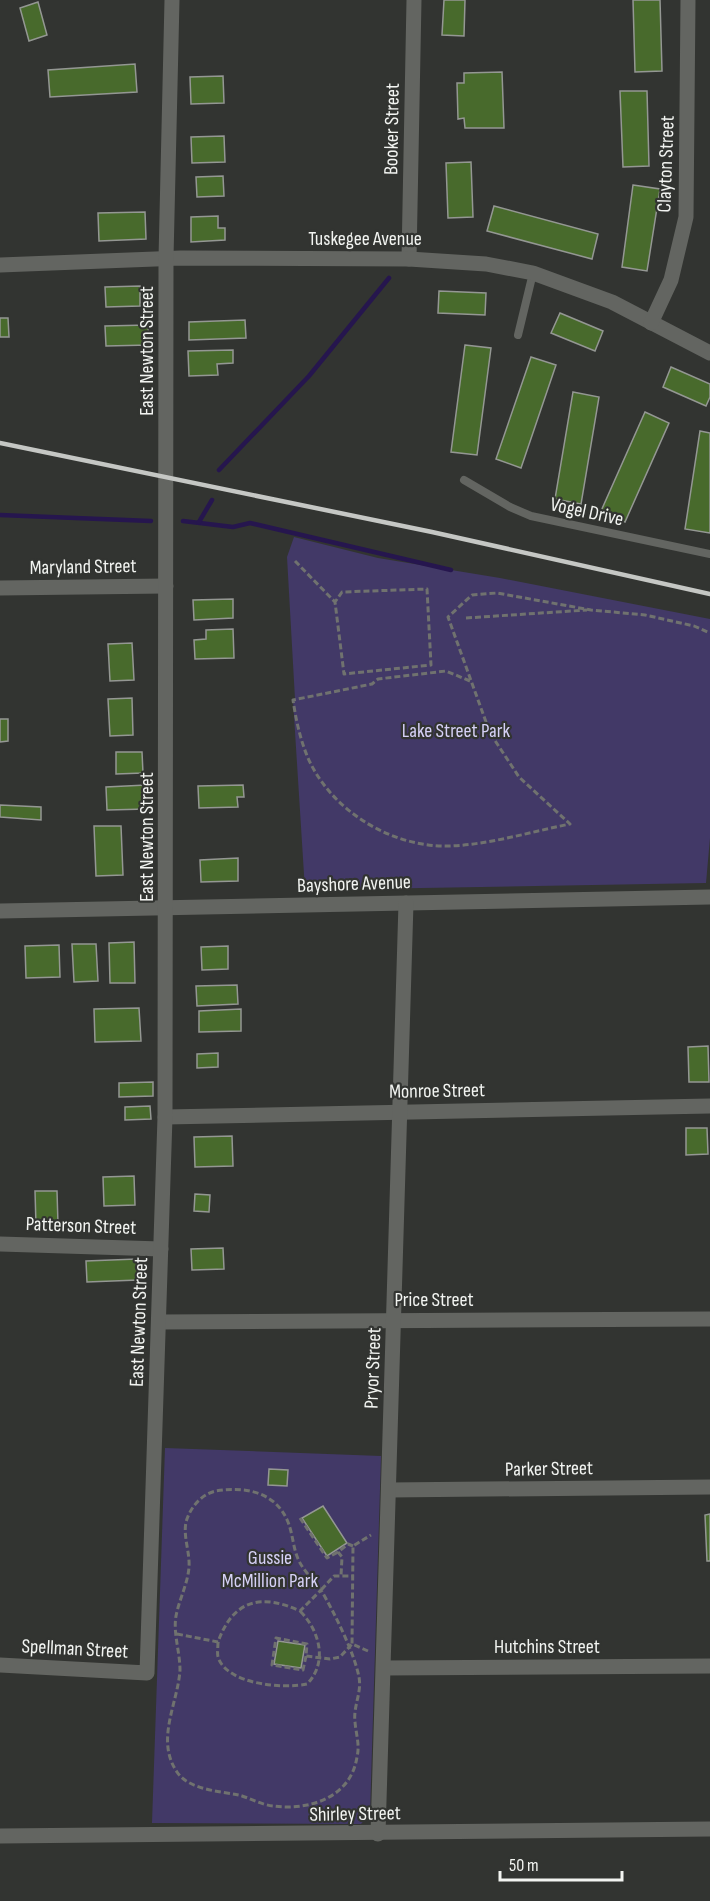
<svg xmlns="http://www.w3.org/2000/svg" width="710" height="1901" font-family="'Sofia Sans Condensed',sans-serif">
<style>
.green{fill:#423967}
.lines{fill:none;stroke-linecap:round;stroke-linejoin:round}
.stream{stroke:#26164e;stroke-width:4.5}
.building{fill:#486a2c;stroke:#949793;stroke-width:1.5}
.path{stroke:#70726f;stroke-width:3;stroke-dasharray:6 3;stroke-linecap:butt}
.lane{stroke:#636561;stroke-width:8}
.street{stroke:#636561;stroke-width:15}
.rail{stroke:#c5c7c4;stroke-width:4.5}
.labels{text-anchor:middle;stroke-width:4.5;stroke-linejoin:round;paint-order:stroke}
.street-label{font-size:20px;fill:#f2f4f1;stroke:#323431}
.park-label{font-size:20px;fill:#d6d1f6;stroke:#323431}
</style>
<rect width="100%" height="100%" fill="#323431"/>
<g class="green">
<polygon points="294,537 378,558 500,578 710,619 710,838 706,883 305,890 293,700 295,699 287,557"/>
<polygon points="165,1448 381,1456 370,1814 361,1824 152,1823"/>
</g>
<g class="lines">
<g class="stream">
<polyline points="219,470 309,376 389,278"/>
<polyline points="0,515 151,521"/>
<polyline points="183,521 233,527 250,523 451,570"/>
<polyline points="199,522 212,500"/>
</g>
</g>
<g class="building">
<polygon points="444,0 465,0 464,36 442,35"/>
<polygon points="633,0 660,0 662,71 635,72"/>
<polygon points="38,2 47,35 29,41 20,8"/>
<polygon points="135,64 137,92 50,97 48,70"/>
<polygon points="502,72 504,128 465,128 464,118 458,119 457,83 464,83 464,73"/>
<polygon points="223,76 224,103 191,104 190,77"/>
<polygon points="620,91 647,91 649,166 623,167"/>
<polygon points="224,136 225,162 192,163 191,137"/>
<polygon points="471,162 473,217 448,218 446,163"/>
<polygon points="223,176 224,196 197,197 196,177"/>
<polygon points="633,185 660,189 647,271 622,267"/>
<polygon points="494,206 598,234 592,259 487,231"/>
<polygon points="145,212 146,239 99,241 98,213"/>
<polygon points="218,216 218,228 225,228 225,240 191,242 191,217"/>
<polygon points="140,286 140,306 106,307 105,287"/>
<polygon points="439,291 486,293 485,315 438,313"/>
<polygon points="560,313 603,331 595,351 551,333"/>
<polygon points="0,318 8,318 9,337 0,337"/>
<polygon points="245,320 246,338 189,340 189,322"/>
<polygon points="148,325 149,345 106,346 105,326"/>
<polygon points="465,345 491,348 477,455 451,452"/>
<polygon points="233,350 233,363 217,364 218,375 189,376 188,351"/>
<polygon points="531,357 556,365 521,468 496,459"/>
<polygon points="671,367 710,384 710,397 706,406 663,387"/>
<polygon points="573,392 599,397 581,504 555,499"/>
<polygon points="645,412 669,423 625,522 601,511"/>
<polygon points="700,431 710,433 710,533 685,529"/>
<polygon points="233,599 233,618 194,620 193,600"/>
<polygon points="233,629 234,658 195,659 194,640 206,639 206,630"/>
<polygon points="132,643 134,680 110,681 108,644"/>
<polygon points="132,698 133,735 110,736 108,699"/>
<polygon points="0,719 8,719 8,741 0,742"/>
<polygon points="116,752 142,752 143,773 116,774"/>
<polygon points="146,785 147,809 107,810 106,787"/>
<polygon points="243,785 244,797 237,797 238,807 199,808 198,786"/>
<polygon points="0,805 41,807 41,820 0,817"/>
<polygon points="94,826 121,826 123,875 96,876"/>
<polygon points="238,858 238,881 201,882 200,860"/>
<polygon points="134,942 135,983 110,983 109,943"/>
<polygon points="72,944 96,944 98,981 74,982"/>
<polygon points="59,945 60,977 26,978 25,946"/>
<polygon points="228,946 228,969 202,970 201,947"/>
<polygon points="237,985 238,1004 197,1006 196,986"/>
<polygon points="139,1008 141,1041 95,1042 94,1009"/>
<polygon points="241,1009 241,1031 199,1032 199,1011"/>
<polygon points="708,1046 709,1082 689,1082 688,1047"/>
<polygon points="218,1053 218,1067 197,1068 197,1054"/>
<polygon points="153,1082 153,1096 119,1097 119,1083"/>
<polygon points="150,1106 151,1119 125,1120 125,1107"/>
<polygon points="686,1128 707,1128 708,1154 686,1155"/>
<polygon points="232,1136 233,1166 195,1167 194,1137"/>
<polygon points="134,1176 135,1205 104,1206 103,1177"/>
<polygon points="35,1191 57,1191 58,1224 36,1225"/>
<polygon points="195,1194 210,1195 209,1212 194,1211"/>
<polygon points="223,1248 224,1269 192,1270 191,1249"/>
<polygon points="137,1259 138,1280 87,1282 86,1261"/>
<polygon points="269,1469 288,1470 287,1486 268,1485"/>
<polygon points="323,1506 347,1543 327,1556 302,1518"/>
<polygon points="710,1514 710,1561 707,1561 705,1515"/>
<polygon points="278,1641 305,1645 301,1668 274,1664"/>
</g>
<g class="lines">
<g class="path">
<polyline points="295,561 335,602 344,674 431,665 427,589 342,592 335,602"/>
<polyline points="466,618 587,610"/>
<path d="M 470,681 L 446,671 L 378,679 L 372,684 L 293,700 C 296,720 300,739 308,758 C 331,810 390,847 448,846 C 488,845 530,832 570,824 L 519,777 L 490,733 L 448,617 L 472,595 L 497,593 L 591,610 L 645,615 L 694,626 L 710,633"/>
<polyline points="300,1518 327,1558 338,1552"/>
<polyline points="353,1546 348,1544 338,1552 342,1557 341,1576 354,1576"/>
<path d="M 177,1634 L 218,1642 C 233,1600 261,1593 300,1611 L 321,1590 C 334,1612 354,1652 359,1677 C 362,1693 353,1706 355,1722 C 356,1734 360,1745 357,1757 C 351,1797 310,1811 273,1806 C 262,1805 250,1798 239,1795 C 219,1791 189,1790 177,1772 C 155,1740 178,1703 180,1670 C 180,1652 173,1633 176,1616 C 179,1600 188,1583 189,1567 C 190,1552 183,1537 186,1522 C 190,1508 201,1494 216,1491 C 245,1486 276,1492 288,1522 C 293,1534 293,1549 299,1561 C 304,1571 314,1581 321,1590 L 334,1576 L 341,1576"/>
<path d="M 218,1642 C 218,1647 217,1653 218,1657 C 227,1685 284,1689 307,1684 C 328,1663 320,1631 300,1611"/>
<polyline points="368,1651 352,1644 353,1546 371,1535"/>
<polyline points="306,1656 303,1670 272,1665 276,1638 307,1644 306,1656 330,1659 340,1657 352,1644"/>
</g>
<g class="lane">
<polyline points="518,335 533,273"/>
<polyline points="464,480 510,507 531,516 710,554"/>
</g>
<g class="street">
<polyline points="409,259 414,0"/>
<polyline points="0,265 181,258 409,259 486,264 533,273 612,302 710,353"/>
<polyline points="651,323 671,280 686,217 688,0"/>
<polyline points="0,588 166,586"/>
<polyline points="0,911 710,897"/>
<polyline points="165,1117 710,1106"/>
<polyline points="0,1244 161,1249"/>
<polyline points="159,1322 710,1319"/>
<polyline points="389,1490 710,1487"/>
<polyline points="0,1665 147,1673 165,1117 166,258 172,0"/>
<polyline points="384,1668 710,1666"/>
<polyline points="378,1834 406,903"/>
<polyline points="0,1836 710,1829"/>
</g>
<polyline class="rail" points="0,443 432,532 710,594"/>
</g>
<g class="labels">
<g class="street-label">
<text transform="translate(391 129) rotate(-89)" y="7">Booker Street</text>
<text transform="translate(665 164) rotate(-88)" y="7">Clayton Street</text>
<text x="365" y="245">Tuskegee Avenue</text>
<text transform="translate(146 351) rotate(-90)" y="7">East Newton Street</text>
<text transform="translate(587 511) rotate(12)" y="7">Vogel Drive</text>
<text transform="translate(83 566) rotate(-1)" y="7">Maryland Street</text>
<text transform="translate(146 837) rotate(-90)" y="7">East Newton Street</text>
<text transform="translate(354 883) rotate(-2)" y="7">Bayshore Avenue</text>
<text transform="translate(437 1090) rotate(-1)" y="7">Monroe Street</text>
<text transform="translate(81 1225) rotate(2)" y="7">Patterson Street</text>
<text x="434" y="1306">Price Street</text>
<text transform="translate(138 1322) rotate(-88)" y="7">East Newton Street</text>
<text transform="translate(372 1368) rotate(-88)" y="7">Pryor Street</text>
<text transform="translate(549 1468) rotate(-1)" y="7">Parker Street</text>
<text x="547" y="1653">Hutchins Street</text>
<text transform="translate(75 1648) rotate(3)" y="7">Spellman Street</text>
<text transform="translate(355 1813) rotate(-1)" y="7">Shirley Street</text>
</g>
<g class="park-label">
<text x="456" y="737">Lake Street Park</text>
<text x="270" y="1564">Gussie<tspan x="270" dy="23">McMillion Park</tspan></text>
</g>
</g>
<path d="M500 1871v9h122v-9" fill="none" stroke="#f2f4f1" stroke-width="3"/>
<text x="509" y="1871" font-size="18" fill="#f2f4f1" stroke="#323431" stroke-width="4.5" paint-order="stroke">50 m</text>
</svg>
